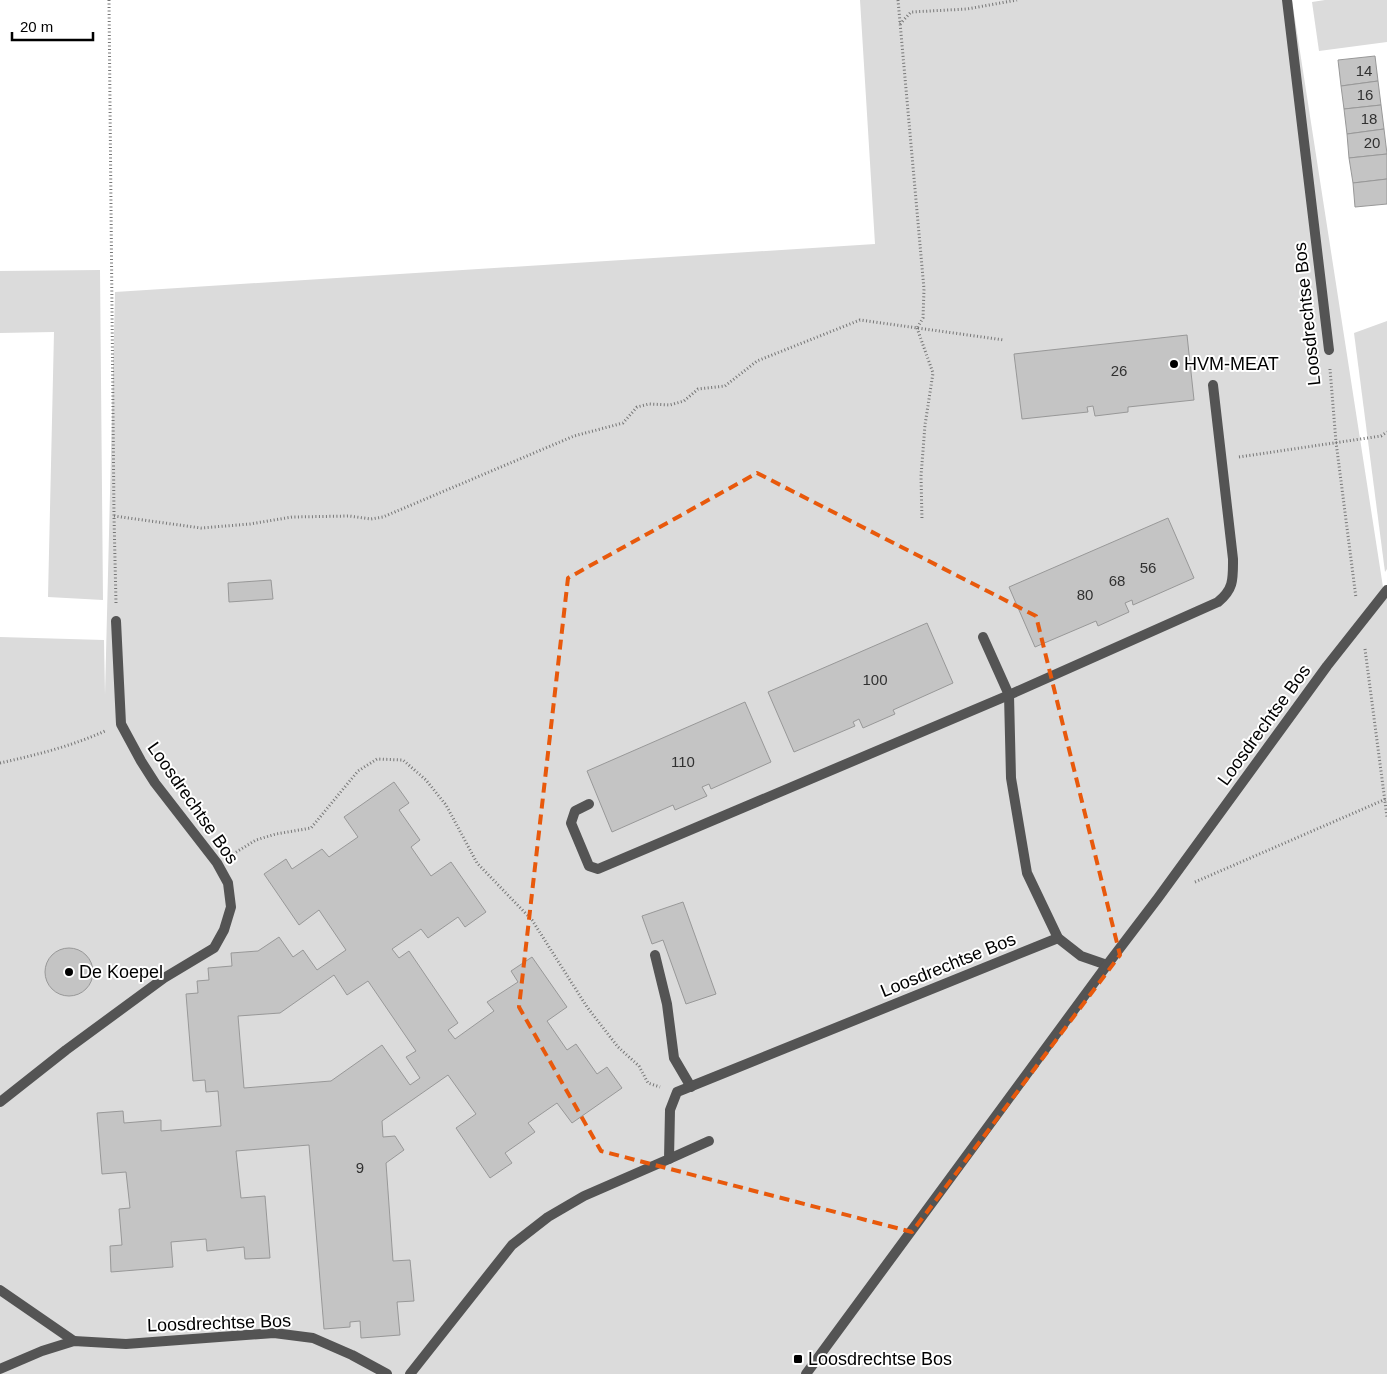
<svg xmlns="http://www.w3.org/2000/svg" width="1387" height="1374" font-family="Arial,sans-serif">
<style>
.green{fill:#dbdbdb}
.building{fill:#c4c4c4;stroke:#989898;fill-rule:evenodd}
.lines{fill:none;stroke-linecap:round;stroke-linejoin:round}
.path{stroke:#767676;stroke-width:3;stroke-dasharray:1 2.5;stroke-linecap:butt}
.service{stroke:#545454;stroke-width:10}
.minor{stroke:#545454;stroke-width:10}
.marked{fill:none;stroke:#e8590c;stroke-width:4;stroke-dasharray:10 6;stroke-linejoin:round}
.poi-dot{fill:#000;stroke:#fff;stroke-width:2}
.labels{text-anchor:middle;stroke-width:4;stroke-linejoin:round;paint-order:stroke}
.number-label{font-size:15px;fill:#313131}
.street-label{font-size:18px;fill:#000;stroke:#fff}
.poi-label{font-size:18px;fill:#000;stroke:#fff;text-anchor:start}
</style>
<rect width="100%" height="100%" fill="#fff"/>
<g class="green">
<polygon points="860,0 1292,0 1385,600 1387,598 1387,1374 0,1374 0,637 104,640 105,695 115,292 875,244"/>
<polygon points="1325,0 1387,0 1387,42 1319,51 1312,2"/>
<polygon points="100,270 103,600 48,597 54,332 0,333 0,271"/>
<polygon points="1387,321 1387,569 1385,572 1354,333"/>
</g>
<g class="building">
<polygon points="1375,56 1378,81 1341,86 1338,60"/>
<polygon points="1378,81 1381,105 1344,109 1341,86"/>
<polygon points="1381,105 1384,129 1347,134 1344,109"/>
<polygon points="1384,129 1387,154 1349,158 1347,134"/>
<polygon points="1387,154 1387,179 1353,183 1349,158"/>
<polygon points="1387,179 1387,204 1355,207 1353,183"/>
<polygon points="1187,335 1194,400 1128,407 1128,412 1095,416 1093,406 1087,407 1088,412 1022,419 1014,354"/>
<polygon points="1168,518 1194,578 1133,605 1132,600 1125,603 1129,612 1098,626 1096,621 1035,647 1009,587"/>
<polygon points="271,580 273,599 229,602 228,583"/>
<polygon points="927,623 953,683 893,710 895,714 863,728 859,719 853,722 855,726 794,752 768,692"/>
<polygon points="745,702 771,762 711,789 709,784 702,787 707,796 675,810 673,805 612,832 587,771"/>
<path d="M 394,782 L 409,803 L 399,810 L 420,840 L 411,847 L 431,876 L 451,862 L 486,912 L 465,927 L 458,917 L 428,938 L 421,929 L 392,949 L 399,958 L 409,951 L 458,1023 L 448,1030 L 455,1039 L 494,1011 L 487,1002 L 518,982 L 511,971 L 532,957 L 567,1007 L 547,1021 L 567,1050 L 576,1044 L 597,1074 L 607,1067 L 622,1088 L 572,1123 L 557,1103 L 528,1123 L 535,1132 L 505,1153 L 512,1163 L 490,1178 L 456,1128 L 476,1114 L 448,1075 L 382,1121 L 383,1137 L 395,1136 L 404,1150 L 386,1163 L 393,1261 L 410,1260 L 414,1301 L 397,1302 L 400,1335 L 361,1338 L 360,1321 L 350,1322 L 350,1327 L 324,1329 L 309,1145 L 236,1151 L 241,1198 L 265,1196 L 270,1258 L 245,1259 L 244,1247 L 207,1251 L 206,1239 L 171,1242 L 173,1267 L 111,1272 L 110,1246 L 122,1245 L 119,1209 L 130,1208 L 126,1172 L 102,1174 L 97,1113 L 123,1111 L 124,1123 L 161,1120 L 161,1131 L 221,1126 L 218,1091 L 206,1092 L 205,1080 L 193,1081 L 186,994 L 198,993 L 197,981 L 209,980 L 208,968 L 232,966 L 231,953 L 258,951 L 279,937 L 293,957 L 303,950 L 317,970 L 346,950 L 319,910 L 299,925 L 264,874 L 286,859 L 292,869 L 322,849 L 329,857 L 358,837 L 344,817 ZM 334,975 L 347,995 L 368,981 L 416,1051 L 406,1057 L 420,1078 L 410,1085 L 382,1045 L 331,1081 L 244,1088 L 238,1016 L 280,1013 Z"/>
<polygon points="683,902 716,994 686,1004 663,940 652,944 642,916"/>
<circle cx="69" cy="972" r="24"/>
</g>
<g class="lines">
<g class="path">
<polyline points="109,0 114,516 116,603"/>
<polyline points="898,0 924,289 923,318 917,328"/>
<polyline points="900,24 911,12 967,9 1017,0"/>
<polyline points="917,328 933,373 925,425 921,476 922,520"/>
<polyline points="1330,369 1336,442 1356,598"/>
<polyline points="1239,457 1381,436 1387,432"/>
<polyline points="114,516 201,528 250,524 292,517 349,516 371,519 383,517 574,436 623,423 637,407 649,404 670,405 684,401 698,389 725,386 757,361 860,320 1004,340"/>
<polyline points="1365,649 1387,817"/>
<path d="M 0,763 C 36,755 72,746 105,731"/>
<polyline points="233,854 256,840 276,834 311,828 358,771 377,759 403,760 426,780 446,805 477,863 532,920 587,1007 618,1047 639,1066 648,1083 660,1087"/>
<polyline points="1195,882 1386,799"/>
</g>
<g class="service">
<polyline points="983,637 1009,695 1011,778 1027,873 1058,938 1081,956 1107,965"/>
<path d="M 589,804 L 575,811 L 571,823 L 589,866 L 598,869 L 1009,695 L 1218,602 C 1234,589 1233,579 1233,559 L 1213,385"/>
<polyline points="655,955 667,1004 674,1058 691,1087"/>
<polyline points="669,1159 709,1141"/>
<polyline points="410,1374 512,1245 548,1217 584,1196 669,1159 670,1110 677,1092 1058,938"/>
</g>
<g class="minor">
<polyline points="1287,0 1329,350"/>
<polyline points="0,1102 66,1050 164,978 214,948 224,930 231,907 228,883 217,863 155,783 141,761 121,724 116,621"/>
<polyline points="0,1290 74,1341"/>
<polyline points="0,1369 42,1351 74,1341 126,1344 274,1333 313,1338 352,1355 387,1374"/>
<polyline points="806,1374 1107,965 1158,898 1327,666 1387,590"/>
</g>
</g>
<path class="marked" d="M 757,473 L 1036,616 L 1120,955 L 912,1232 L 601,1151 L 519,1007 L 568,578 Z"/>
<g class="poi-dot">
<circle cx="1174" cy="364" r="5"/>
<circle cx="69" cy="972" r="5"/>
<rect x="793" y="1354" width="10" height="10" rx="2.5"/>
</g>
<g class="labels">
<g class="number-label">
<text x="1364" y="76">14</text>
<text x="1365" y="100">16</text>
<text x="1369" y="124">18</text>
<text x="1372" y="148">20</text>
<text x="1119" y="376">26</text>
<text x="1148" y="573">56</text>
<text x="1117" y="586">68</text>
<text x="1085" y="600">80</text>
<text x="875" y="685">100</text>
<text x="683" y="767">110</text>
<text x="360" y="1173">9</text>
</g>
<g class="street-label">
<text transform="translate(1307 314) rotate(-96)" y="6">Loosdrechtse Bos</text>
<text transform="translate(1264 725) rotate(-54)" y="6">Loosdrechtse Bos</text>
<text transform="translate(193 803) rotate(55)" y="6">Loosdrechtse Bos</text>
<text transform="translate(948 965) rotate(-22)" y="6">Loosdrechtse Bos</text>
<text transform="translate(219 1323) rotate(-2)" y="6">Loosdrechtse Bos</text>
</g>
<g class="poi-label">
<text x="1184" y="370">HVM-MEAT</text>
<text x="79" y="978">De Koepel</text>
<text x="808" y="1365">Loosdrechtse Bos</text>
</g>
</g>
<path d="M12 32v8h81v-8" fill="none" stroke="#000000" stroke-width="2.5"/>
<text x="20" y="32" font-size="15" fill="#000000" stroke="#ffffff" stroke-width="4" paint-order="stroke">20 m</text>
</svg>
